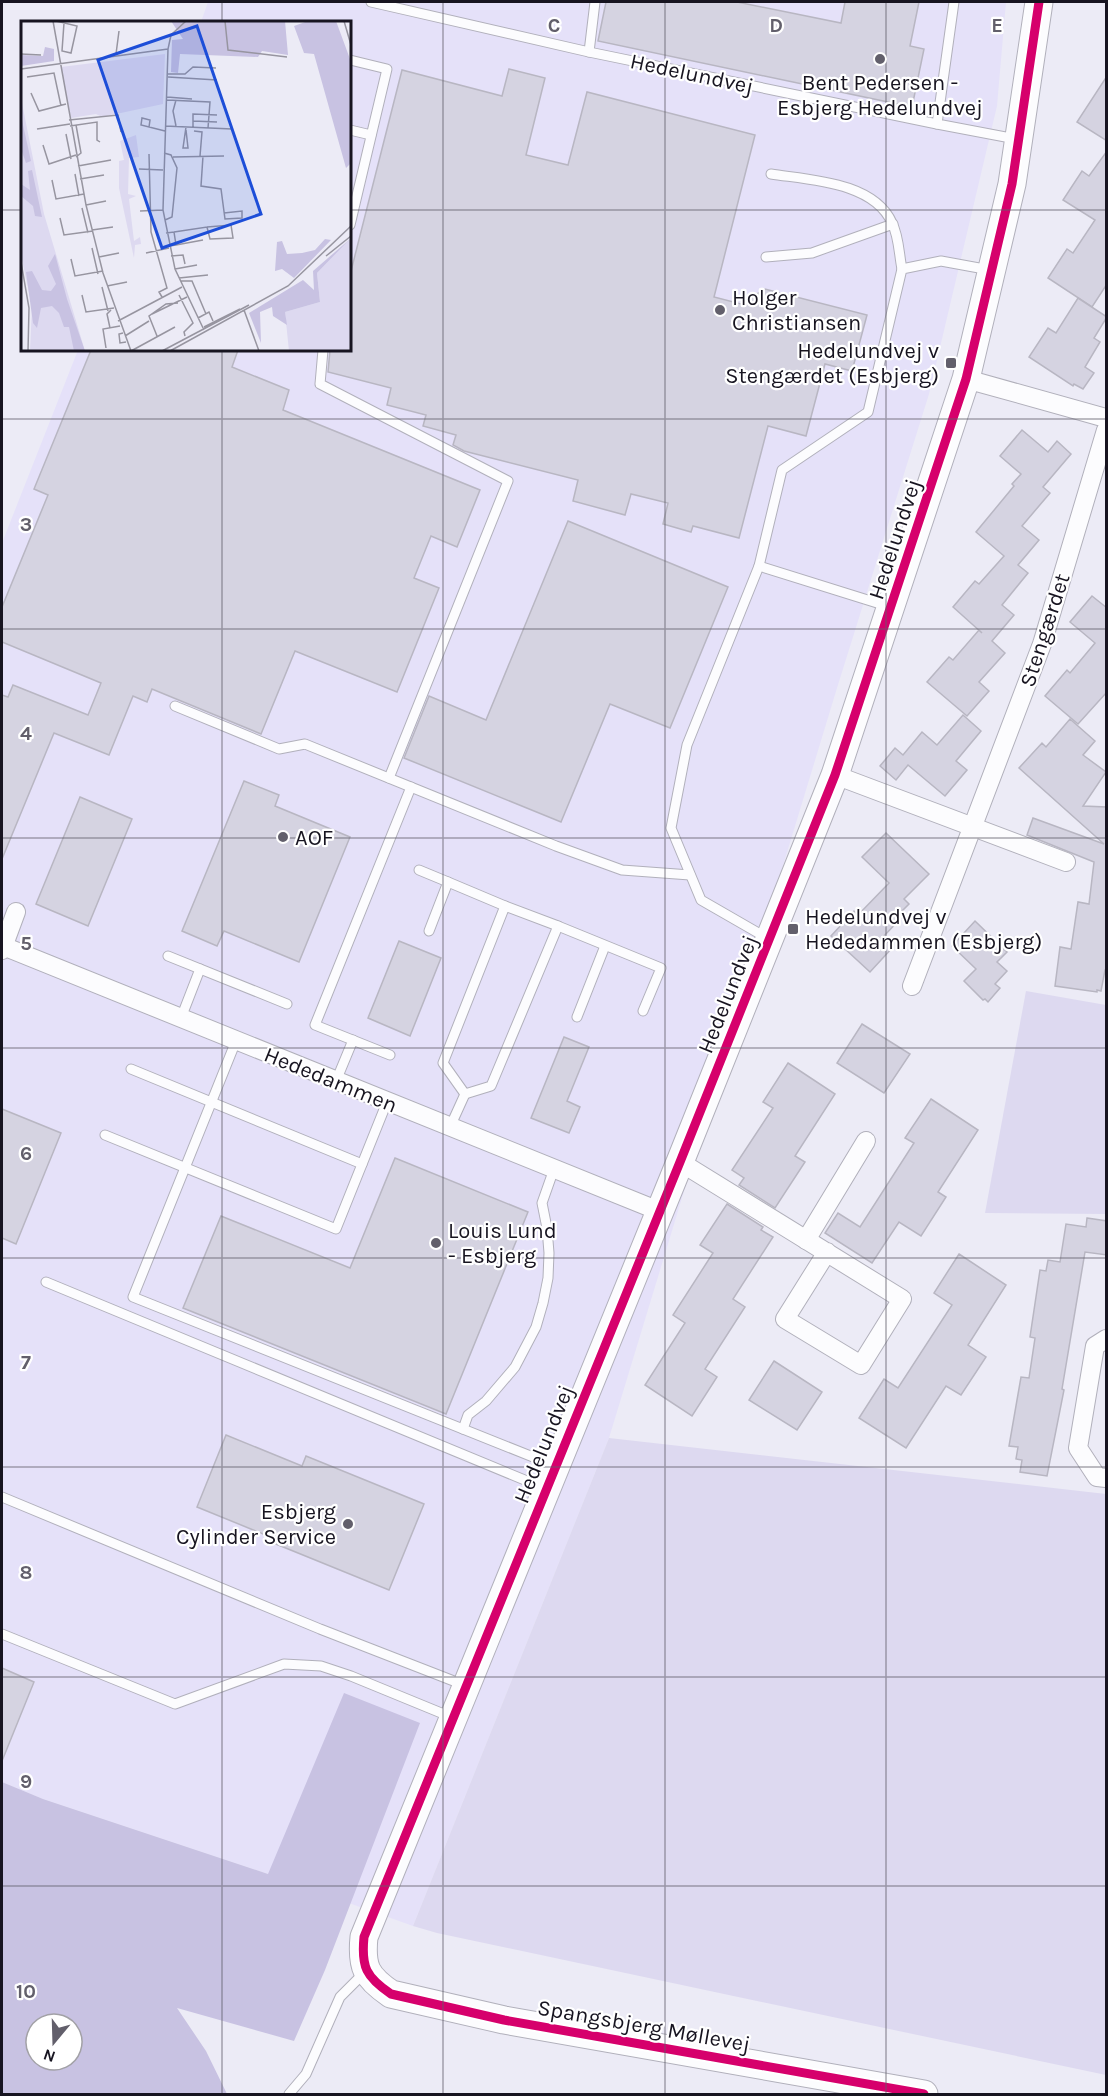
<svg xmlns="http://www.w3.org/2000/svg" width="1108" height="2096" font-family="Karla,sans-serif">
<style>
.built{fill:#e5e1f9}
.green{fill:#ddd9f0}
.forest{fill:#c8c2e2;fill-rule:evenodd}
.building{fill:#d5d3e1;stroke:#b8b6c2;stroke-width:1.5}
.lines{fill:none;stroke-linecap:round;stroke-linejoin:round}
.lane-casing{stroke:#b1b0bb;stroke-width:11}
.street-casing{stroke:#b1b0bb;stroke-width:20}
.secondary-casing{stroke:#b1b0bb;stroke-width:29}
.lane{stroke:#fcfcfe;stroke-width:9}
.street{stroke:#fcfcfe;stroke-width:18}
.secondary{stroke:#fcfcfe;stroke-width:27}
.cycleway-casing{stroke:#fff;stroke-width:13}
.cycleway{stroke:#d6006c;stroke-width:9}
.grid{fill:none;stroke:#625f6b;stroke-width:1.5;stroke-opacity:0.55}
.poi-dot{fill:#625f6b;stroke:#fff;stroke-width:2}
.labels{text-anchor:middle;stroke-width:4.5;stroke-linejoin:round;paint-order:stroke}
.street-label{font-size:22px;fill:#171420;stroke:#fff}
.poi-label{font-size:22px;fill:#171420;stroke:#fff;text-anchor:start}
.inset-road{fill:none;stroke:#9795a0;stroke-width:1.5}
.view{fill:#1d4ed8;fill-opacity:0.15;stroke:#1d4ed8;stroke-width:3}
.inset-edge{fill:none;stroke:#171420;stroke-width:3}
.grid-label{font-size:20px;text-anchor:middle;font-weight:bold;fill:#625f6b;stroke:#fff;stroke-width:4.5;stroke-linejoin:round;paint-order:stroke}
</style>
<rect width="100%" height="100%" fill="#ecebf6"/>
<polygon class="built" points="208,2 1006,2 997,106 929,394 837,688 609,1438 413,1926 268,1874 43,1799 2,1782 2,543 78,350 350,350 350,22 201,22"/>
<g class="green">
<polygon points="1026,991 1106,1005 1106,1214 985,1213"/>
<polygon points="609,1438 1106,1494 1106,2075 437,1933 413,1926"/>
</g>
<path class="forest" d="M 344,1693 L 420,1723 L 325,1970 L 294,2041 L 177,2008 L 206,2051 L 227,2094 L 2,2094 L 2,1782 L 43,1799 L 268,1874 ZM 36,2024 L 72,2024 L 72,2060 L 36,2060 Z"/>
<g class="building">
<polygon points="606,2 737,2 841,23 845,2 919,2 910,46 924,49 912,107 598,41"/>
<polygon points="509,69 545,78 526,155 568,165 587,92 755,135 714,297 741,304 765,289 867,315 852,371 825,364 806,436 768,426 739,538 693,526 691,532 663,524 668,503 631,494 625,515 573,501 578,480 464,451 453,445 456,435 423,426 426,415 387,405 391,388 328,372 330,350 350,350 350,275 402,70 502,96"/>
<polygon points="1107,76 1107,141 1077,122"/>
<polygon points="1107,151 1107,284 1092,307 1048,278 1067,249 1073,253 1095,220 1063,200 1082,171 1089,176"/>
<polygon points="1078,298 1107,317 1094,338 1100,342 1085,367 1094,373 1083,389 1074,384 1073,386 1029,357 1048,328 1056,333"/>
<polygon points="91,350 238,350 232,367 289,390 283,410 480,490 457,547 431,536 414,578 439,588 397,692 295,651 261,734 152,689 147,702 133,696 109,755 54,733 2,859 2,695 8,697 13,685 88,715 101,683 2,642 2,607 48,495 34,489"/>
<polygon points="1022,430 1048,452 1057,441 1071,454 1043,487 1050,493 1022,526 1039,540 1018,565 1028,573 1002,605 1014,615 992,641 1005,653 979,682 989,691 967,716 927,682 949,657 953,660 979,630 982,633 953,607 975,581 979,584 1004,556 976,532 1014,486 1012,484 1021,474 1000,456"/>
<polygon points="568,521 728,587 670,728 610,704 561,822 404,758 429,696 486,720"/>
<polygon points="1092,596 1107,608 1107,692 1078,724 1045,696 1067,670 1070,673 1095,643 1070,622"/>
<polygon points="963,715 981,731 956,761 967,770 945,796 908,765 896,780 880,766 895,748 903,755 922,732 937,745"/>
<polygon points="1070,719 1095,741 1083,755 1106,772 1083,806 1107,807 1107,970 1105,970 1101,991 1097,990 1097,992 1055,986 1060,947 1071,949 1078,902 1089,904 1094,862 1027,835 1033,818 1104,844 1019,768 1042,743 1046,747"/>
<polygon points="244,781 279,795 275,806 350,837 299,962 224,931 217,946 182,931"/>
<polygon points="80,797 132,819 88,926 36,904"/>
<polygon points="886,833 929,874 904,899 909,904 900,913 903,916 883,937 893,947 870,972 831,936 854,911 858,915 889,883 862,857"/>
<polygon points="975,921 1007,952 997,962 1007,971 995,984 1000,988 988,1002 985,999 983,1000 964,981 976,969 952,946"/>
<polygon points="399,941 441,958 410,1036 368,1018"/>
<polygon points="862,1024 910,1054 884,1093 837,1063"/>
<polygon points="564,1037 589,1047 567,1101 580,1107 569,1133 531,1118"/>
<polygon points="788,1063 835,1094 795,1156 805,1162 775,1208 739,1185 744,1178 732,1170 773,1108 763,1102"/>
<polygon points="931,1099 978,1130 938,1192 946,1197 921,1236 899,1222 872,1263 825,1233 838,1213 860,1227 914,1143 905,1138"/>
<polygon points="2,1109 61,1133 16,1244 2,1238"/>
<polygon points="395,1158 528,1212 446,1414 183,1308 221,1216 350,1268"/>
<polygon points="727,1204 763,1227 761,1230 773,1237 733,1299 745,1307 705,1369 717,1377 692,1416 645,1385 685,1323 673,1315 713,1253 700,1245"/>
<polygon points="1087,1218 1107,1221 1107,1255 1085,1252 1062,1389 1064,1390 1047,1476 1020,1472 1022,1460 1016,1459 1018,1447 1009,1446 1021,1377 1029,1378 1035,1338 1030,1337 1040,1270 1046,1271 1048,1260 1060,1262 1066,1224 1086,1227"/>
<polygon points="959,1254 1006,1285 968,1345 986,1357 961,1395 946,1386 906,1448 859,1418 884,1379 898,1388 952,1305 934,1293"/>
<polygon points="774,1361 822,1392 797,1430 749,1400"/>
<polygon points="226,1435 302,1466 306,1456 424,1504 389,1590 271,1542 273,1538 197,1507"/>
<polygon points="2,1668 34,1682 2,1761"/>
</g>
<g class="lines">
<g class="lane-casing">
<g id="lane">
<polyline points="371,2 589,52 937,124"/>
<polyline points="954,2 937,124 1016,139"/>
<polyline points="589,52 595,2"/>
<polyline points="350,60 387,69 350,225"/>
<polyline points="350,130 371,135"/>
<path d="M 771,174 C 810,180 874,182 892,223 C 899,236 899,255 902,269"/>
<polyline points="766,257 812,253 893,224"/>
<polyline points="323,350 320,384 508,481 389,778"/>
<polyline points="759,566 890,607"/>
<polyline points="175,706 279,749 305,744 556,846 622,870 690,875"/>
<polyline points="419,870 448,882 429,931"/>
<polyline points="448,882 505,906"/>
<polygon points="505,906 558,926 491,1086 465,1094 443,1063"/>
<polyline points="558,926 661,968 643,1011"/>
<polyline points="767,938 701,900 671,828 687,745 759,566 782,470 868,412 902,269 941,261 990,270"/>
<polyline points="168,956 287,1004"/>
<polyline points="577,1017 605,946"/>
<polyline points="181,1018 200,969"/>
<polyline points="236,1041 133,1297 553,1465"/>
<polyline points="390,1055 315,1025 411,787"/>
<polyline points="131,1069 362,1164"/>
<polyline points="336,1081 353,1040"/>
<polyline points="450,1127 465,1094"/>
<polyline points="105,1135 336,1229 387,1102"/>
<polyline points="46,1282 544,1488"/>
<polyline points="463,1429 468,1415 486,1401 515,1367 536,1327 543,1303 548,1278 549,1253 547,1228 542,1203 554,1169"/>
<polyline points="2,1497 320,1629 464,1685"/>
<polyline points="2,1634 175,1704 284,1664 321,1666 351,1676 451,1717"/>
<polyline points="289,2094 306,2074 340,1997 364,1973"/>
</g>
</g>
<g class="street-casing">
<g id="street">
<polyline points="966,379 1106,418"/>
<polyline points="835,775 1066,862"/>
<polyline points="3,946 659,1211"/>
<polyline points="2,950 16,912"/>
<polyline points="912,986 1042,644 1106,430"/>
<polyline points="680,1162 902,1299 861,1365 785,1319 827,1252"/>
<polyline points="806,1240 866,1141"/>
<polyline points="1106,1339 1095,1346 1078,1448 1097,1477 1106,1478"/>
</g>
</g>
<g class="secondary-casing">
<path id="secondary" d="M 924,2094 L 504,2020 L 391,1994 C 366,1977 361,1967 364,1937 L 680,1162 L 835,775 L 966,379 L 1012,184 L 1039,2"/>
</g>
<use href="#lane" class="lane"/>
<use href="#street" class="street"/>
<use href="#secondary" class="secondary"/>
<g class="cycleway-casing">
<path id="cycleway" d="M 924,2094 L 504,2020 L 391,1994 C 366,1977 361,1967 364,1937 L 680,1162 L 835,775 L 966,379 L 1012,184 L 1039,2"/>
</g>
<use href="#cycleway" class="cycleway"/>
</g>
<path class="grid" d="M 222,2 L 222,22M 443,2 L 443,2094M 665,2 L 665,2094M 886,2 L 886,2094M 2,210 L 22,210M 350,210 L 1106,210M 222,350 L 222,2094M 2,419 L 1106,419M 2,629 L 1106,629M 2,838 L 1106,838M 2,1048 L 1106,1048M 2,1258 L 1106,1258M 2,1467 L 1106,1467M 2,1677 L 1106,1677M 2,1886 L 1106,1886"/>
<g class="poi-dot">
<circle cx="880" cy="59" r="6"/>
<circle cx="720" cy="310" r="6"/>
<rect x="945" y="357" width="12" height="12" rx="3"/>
<circle cx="283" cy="837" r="6"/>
<rect x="787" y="923" width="12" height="12" rx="3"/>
<circle cx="436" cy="1243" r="6"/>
<circle cx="348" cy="1524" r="6"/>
</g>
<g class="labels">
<g class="street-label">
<text transform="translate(692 73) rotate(12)" y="8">Hedelundvej</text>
<text transform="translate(894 539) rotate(-72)" y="8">Hedelundvej</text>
<text transform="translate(1044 630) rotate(-72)" y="8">Stengærdet</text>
<text transform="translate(727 994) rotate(-68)" y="8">Hedelundvej</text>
<text transform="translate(331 1079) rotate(22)" y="8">Hededammen</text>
<text transform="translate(543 1444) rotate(-68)" y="8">Hedelundvej</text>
<text transform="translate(644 2025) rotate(10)" y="8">Spangsbjerg Møllevej</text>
</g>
<g class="poi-label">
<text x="880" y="90" text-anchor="middle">Bent Pedersen -<tspan x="880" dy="25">Esbjerg Hedelundvej</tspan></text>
<text x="732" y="305">Holger<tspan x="732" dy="25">Christiansen</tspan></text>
<text x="939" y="358" text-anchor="end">Hedelundvej v<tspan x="939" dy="25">Stengærdet (Esbjerg)</tspan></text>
<text x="295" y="845">AOF</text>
<text x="805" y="924">Hedelundvej v<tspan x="805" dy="25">Hededammen (Esbjerg)</tspan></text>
<text x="448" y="1238">Louis Lund<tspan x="448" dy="25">- Esbjerg</tspan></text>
<text x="336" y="1519" text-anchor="end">Esbjerg<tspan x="336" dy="25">Cylinder Service</tspan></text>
</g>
</g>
<g transform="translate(21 21)">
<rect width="330" height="330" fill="#ecebf6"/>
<path d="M 144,33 L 142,83 L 81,96 L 75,93 L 50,97 L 40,46 ZM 0,77 L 23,193 L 64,330 L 9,330 L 11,286 L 0,234 ZM 115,114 L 118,136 L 108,137 L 107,173 L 115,175 L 108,178 L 113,220 L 119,216 L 120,223 L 114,224 L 113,237 L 98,167 L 98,140 L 103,139 L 99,120 ZM 330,217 L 330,330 L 268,330 L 264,291 L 299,281 L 296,252 Z" fill="#ddd9f0"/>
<path d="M 150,0 L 264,0 L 267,34 L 241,30 L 237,36 L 159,33 L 157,52 L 150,51 L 151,19 L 162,18 ZM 287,0 L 315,0 L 329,38 L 330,142 L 325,147 L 293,33 L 283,32 L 273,5 ZM 24,26 L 33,28 L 33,40 L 0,45 L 0,34 L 22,35 ZM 0,95 L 10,140 L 5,142 L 0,128 ZM 11,149 L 21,196 L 14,195 L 12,185 L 0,175 L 0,163 L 9,169 L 7,150 ZM 304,218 L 310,219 L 273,257 L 261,248 L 254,250 L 256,221 L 261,220 L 266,233 L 281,232 L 294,229 ZM 329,218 L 296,252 L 299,281 L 264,291 L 266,304 L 252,295 L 251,286 L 239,291 L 240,322 L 228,292 L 282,259 L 293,269 L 292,250 ZM 34,233 L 46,278 L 64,330 L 53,330 L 48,306 L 43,306 L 38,292 L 31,285 L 20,287 L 16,307 L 12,302 L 5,251 L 11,250 L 21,269 L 30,270 L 35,263 L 27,245 Z" fill="#c8c2e2"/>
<path class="inset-road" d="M 32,0 L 65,184 L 82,252 L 110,330M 35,0 L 56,5 L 50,32 L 41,30 L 43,2M 165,0 L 150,14 L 147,28 L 142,189 L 154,248 L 183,309M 204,0 L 207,29 L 266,36M 323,0 L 330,24M 0,33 L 20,34M 95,33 L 98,10M 0,48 L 147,28M 147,53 L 164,53 L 172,46 L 195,47M 6,56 L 33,52 L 40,85M 147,56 L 196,59M 10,72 L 18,90 L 45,83M 146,76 L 171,78M 146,79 L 189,81 L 187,107M 48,99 L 97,94 L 100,111M 172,100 L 196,101M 55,104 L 60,132 L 55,136M 49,105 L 76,101 L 76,119 L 79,121M 144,105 L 211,108M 155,105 L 152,90 L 155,79M 128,106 L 129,99 L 121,97 L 120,104 L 144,110M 172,106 L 172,93 L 196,94M 16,108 L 49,103M 165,109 L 167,127 L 162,127 L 165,106M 173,110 L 181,111 L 179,135M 45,113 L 50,138M 22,124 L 28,143 L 55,134M 143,132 L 150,134 L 156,147 L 151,196 L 144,199M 128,133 L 130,211 L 146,267 L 138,271 L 141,276M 182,135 L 180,165 L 200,168 L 204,198 L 221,197 L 221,190 L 203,192M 152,136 L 203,135M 57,145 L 90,139M 118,148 L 142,149M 54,153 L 58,175M 59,158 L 83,154M 31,159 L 35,178 L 63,173M 65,184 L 85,180M 61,187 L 67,212M 119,190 L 142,189M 39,197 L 43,214 L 72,210M 71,209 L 92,206M 153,211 L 186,206 L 189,218 L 212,217 L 210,204 L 186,206M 145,212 L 153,211 L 155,224 L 147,225M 155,224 L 182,219M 71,227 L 77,253M 125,232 L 148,227M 150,235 L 162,234 L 164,243M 305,235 L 330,215M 78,236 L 98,232M 50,238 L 54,255 L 82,250M 0,241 L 8,287 L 7,330M 154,248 L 176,244M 158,257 L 187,254M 159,260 L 171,260 L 185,293M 86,265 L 106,261M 81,266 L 87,290M 61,274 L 65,291 L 93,287M 158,274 L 172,302 L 163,311 L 164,315M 223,289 L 238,330M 131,293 L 166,276M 177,297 L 188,291 L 192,300M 97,300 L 161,266M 183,306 L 219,288M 89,307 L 86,293 L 90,289M 102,312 L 98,313 L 99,322 L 105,321M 104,315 L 128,300M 136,315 L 128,295 L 145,283 L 157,282M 85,327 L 82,308 L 99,305M 110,330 L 154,306M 141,330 L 228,284M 149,330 L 267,265 L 330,205"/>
<path class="view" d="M 176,5 L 240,193 L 141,227 L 77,39 Z"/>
<rect width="330" height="330" class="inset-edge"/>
</g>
<g class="grid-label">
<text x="554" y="32">C</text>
<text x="776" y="32">D</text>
<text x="997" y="32">E</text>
<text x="26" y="531">3</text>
<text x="26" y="740">4</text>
<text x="26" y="950">5</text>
<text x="26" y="1160">6</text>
<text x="26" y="1369">7</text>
<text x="26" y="1579">8</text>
<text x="26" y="1788">9</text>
<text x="26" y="1998">10</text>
</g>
<rect width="1108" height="2096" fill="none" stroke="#171420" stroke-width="6"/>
<g transform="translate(54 2042) rotate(199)"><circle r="28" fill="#ffffff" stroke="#a2a1a6" stroke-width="1.5"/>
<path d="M0-4.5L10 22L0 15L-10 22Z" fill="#625f6b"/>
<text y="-9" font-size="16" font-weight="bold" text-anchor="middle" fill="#171420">N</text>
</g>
</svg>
